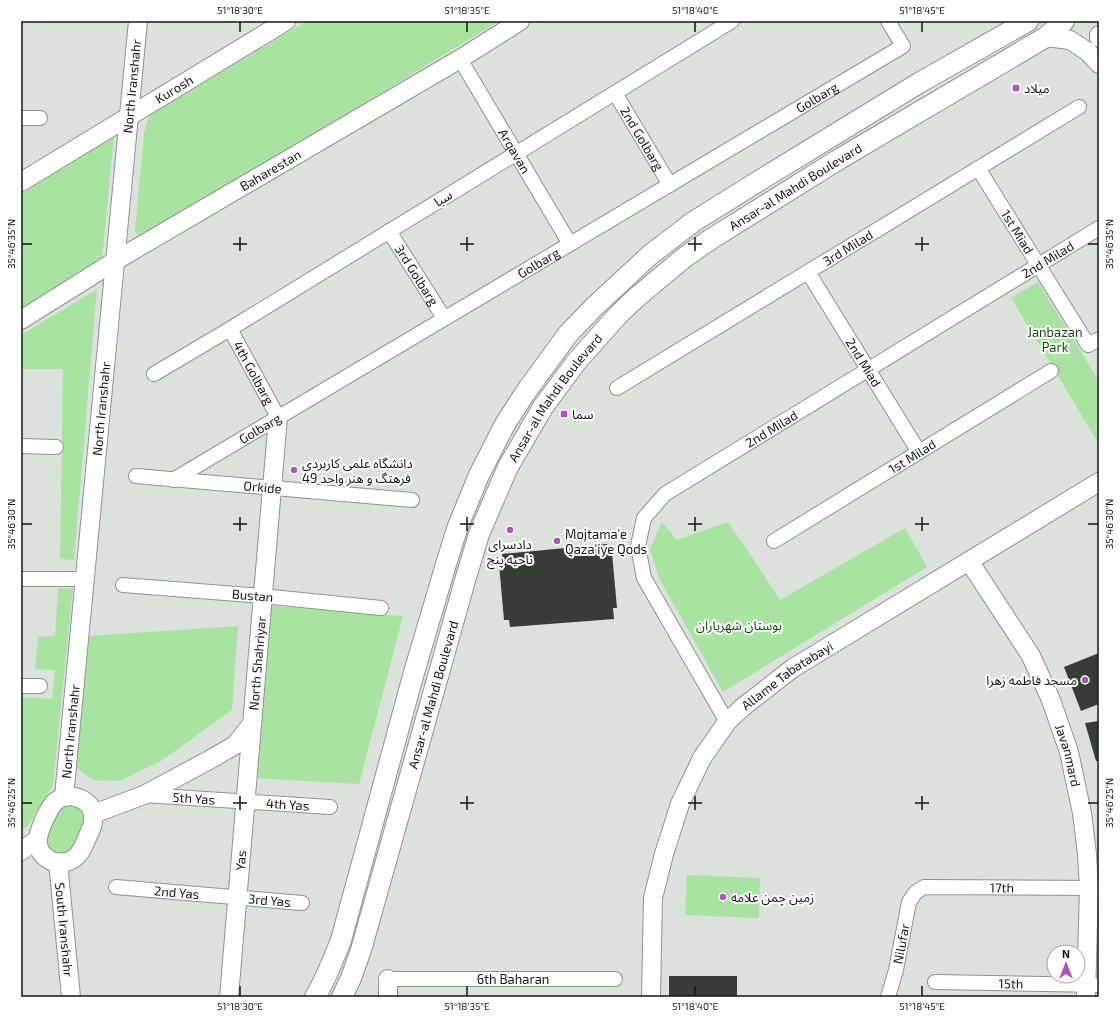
<svg xmlns="http://www.w3.org/2000/svg" width="1120" height="1018" font-family="'Exo 2','Noto Sans Arabic',sans-serif">
<style>
.green{fill:#a9e3a2}
.building{fill:#383c37}
.lines{fill:none;stroke-linecap:round;stroke-linejoin:round}
.minor-casing{stroke:#8e938e;stroke-width:16}
.tertiary-casing{stroke:#8e938e;stroke-width:20}
.secondary-casing{stroke:#8e938e;stroke-width:22}
.minor{stroke:#fff;stroke-width:14}
.tertiary{stroke:#fff;stroke-width:18}
.secondary{stroke:#fff;stroke-width:20}
.ticks{fill:none;stroke:#131412;stroke-width:1.5}
.poi-dot{fill:#af53be;stroke:#fff;stroke-width:1.5}
.labels{text-anchor:middle;stroke-width:4;stroke-linejoin:round;paint-order:stroke}
.street-label{font-size:13px;fill:#131412;stroke:#fff}
.poi-label{font-size:13px;fill:#131412;stroke:#fff;text-anchor:start}
.park-label{font-size:13px;fill:#0f5009;stroke:#fff}
.neatline{fill:none;stroke:#131412;stroke-width:1.5}
.ticks-label{font-size:10px;text-anchor:middle;fill:#131412}
</style>
<rect width="100%" height="100%" fill="#dbe1db"/>
<g class="green">
<polygon points="307,21 499,21 140,240 135,230 144,133 149,116"/>
<polygon points="114,136 102,260 21,310 21,194"/>
<polygon points="1038,282 1099,381 1099,444 1011,298"/>
<polygon points="97,289 74,560 60,559 63,369 21,369 21,335"/>
<polygon points="662,522 677,540 728,522 752,557 780,600 905,528 927,567 723,692 659,578 650,549"/>
<polygon points="58,588 73,588 53,785 28,826 21,830 21,697 52,699 55,670 35,669 38,637 55,636"/>
<polygon points="271,606 403,616 359,784 253,778"/>
<polygon points="238,626 232,710 161,761 119,781 93,780 74,766 89,636"/>
<polygon points="67,800 89,813 77,850 63,858 44,846 57,806"/>
<polygon points="687,875 760,878 759,918 685,915"/>
</g>
<g class="building">
<polygon points="607,544 608,553 612,553 617,608 613,608 614,619 510,627 509,620 504,620 499,564 503,563 502,554"/>
<polygon points="1099,653 1099,704 1081,711 1064,667"/>
<polygon points="1099,721 1099,761 1096,761 1085,723"/>
<rect x="669" y="976" width="68" height="21"/>
</g>
<g class="lines">
<g class="minor-casing">
<g id="minor">
<path id="s1" d="M 460,59 L 570,244"/>
<path id="s2" d="M 615,93 L 670,185"/>
<polyline points="21,118 40,118"/>
<path id="s3" d="M 978,168 L 1088,345 L 1099,339"/>
<path id="s4" d="M 389,231 L 444,318"/>
<path id="s5" d="M 808,272 L 919,452"/>
<path id="s6" d="M 230,329 L 278,417"/>
<polyline points="154,374 230,329 732,21"/>
<path id="s7" d="M 617,388 L 1079,107"/>
<polyline points="21,446 56,447"/>
<path id="s8" d="M 136,476 L 412,500"/>
<path id="s9" d="M 173,480 L 903,46 L 888,21"/>
<path id="s10" d="M 774,541 L 1051,371"/>
<polyline points="21,579 85,579"/>
<path id="s11" d="M 123,585 L 262,596 L 381,608"/>
<polyline points="21,686 40,686"/>
<path id="s12" d="M 727,722 L 644,578 L 638,546 L 644,518 L 665,494 L 1099,228"/>
<path id="s13" d="M 144,795 L 330,807"/>
<path id="s14" d="M 116,887 L 302,903"/>
<path id="s15" d="M 388,979 L 615,979"/>
<path id="s16" d="M 935,982 L 1099,985"/>
<path id="s17" d="M 888,997 L 896,970 L 909,902 L 916,892 L 924,887 L 1099,888"/>
</g>
</g>
<g class="tertiary-casing">
<g id="tertiary">
<polyline points="1099,35 1099,38"/>
<polyline points="1046,37 1070,40 1088,52 1099,64"/>
<path id="s18" d="M 21,182 L 286,21"/>
<path id="s19" d="M 21,320 L 115,261 L 460,59 L 520,21"/>
<path id="s20" d="M 969,561 L 1031,656 L 1051,700 L 1069,752 L 1082,813 L 1087,854 L 1089,888 L 1086,997"/>
<path d="M 66,796 C 81,796 95,804 93,821 C 93,827 89,833 87,838 C 85,843 83,848 80,852 C 73,863 58,866 48,859 C 32,848 38,834 44,820 C 47,815 49,809 53,804 C 56,800 61,798 66,796 Z"/>
<path id="s21" d="M 64,797 L 138,21"/>
<polyline points="93,814 144,795 211,759 235,745 252,724"/>
<polyline points="21,851 37,840"/>
<path id="s22" d="M 58,862 L 71,997"/>
<polyline points="388,979 388,997"/>
<path id="s23" d="M 229,997 L 278,417"/>
<path id="s24" d="M 651,997 L 653,898 L 664,854 L 680,804 L 702,758 L 727,722 L 743,707 L 793,668 L 1099,482"/>
</g>
</g>
<g class="secondary-casing">
<g id="secondary">
<path d="M 315,997 C 326,979 333,960 341,940 L 413,676 L 446,564 L 458,526 L 479,475 L 504,426 L 525,393 L 568,334 L 595,306 L 650,255 L 693,222 L 762,179 L 919,83 L 1028,21"/>
<path id="s25" d="M 342,997 L 351,978 L 361,950 L 464,584 L 479,534 L 508,467 L 543,407 L 577,361 L 618,315 L 637,297 L 685,257 L 711,239 L 841,158 L 1046,37 L 1064,21"/>
</g>
</g>
<use href="#minor" class="minor"/>
<use href="#tertiary" class="tertiary"/>
<use href="#secondary" class="secondary"/>
</g>
<path class="ticks" d="M 240,22 L 240,32M 467,22 L 467,32M 695,22 L 695,32M 922,22 L 922,32M 240,237 L 240,251M 467,237 L 467,251M 695,237 L 695,251M 922,237 L 922,251M 22,244 L 32,244M 233,244 L 247,244M 460,244 L 474,244M 688,244 L 702,244M 915,244 L 929,244M 1088,244 L 1098,244M 240,517 L 240,531M 467,517 L 467,531M 695,517 L 695,531M 922,517 L 922,531M 22,524 L 32,524M 233,524 L 247,524M 460,524 L 474,524M 688,524 L 702,524M 915,524 L 929,524M 1088,524 L 1098,524M 240,796 L 240,810M 467,796 L 467,810M 695,796 L 695,810M 922,796 L 922,810M 22,803 L 32,803M 233,803 L 247,803M 460,803 L 474,803M 688,803 L 702,803M 915,803 L 929,803M 1088,803 L 1098,803M 240,986 L 240,996M 467,986 L 467,996M 695,986 L 695,996M 922,986 L 922,996"/>
<g class="poi-dot">
<rect x="1012" y="84" width="8" height="8" rx="2"/>
<rect x="560" y="410" width="8" height="8" rx="2"/>
<circle cx="294" cy="470" r="4"/>
<circle cx="510" cy="530" r="4"/>
<circle cx="557" cy="541" r="4"/>
<circle cx="1085" cy="680" r="4"/>
<circle cx="723" cy="897" r="4"/>
</g>
<g class="labels">
<g class="street-label">
<text dy="5" stroke="none"><textPath href="#s21" startOffset="714">North Iranshahr</textPath></text>
<text dy="5" stroke="none"><textPath href="#s18" startOffset="179">Kurosh</textPath></text>
<text dy="5" stroke="none"><textPath href="#s9" startOffset="749">Golbarg</textPath></text>
<text dy="5" stroke="none"><textPath href="#s2" startOffset="53">2nd Golbarg</textPath></text>
<text dy="5" stroke="none"><textPath href="#s1" startOffset="107">Arqavan</textPath></text>
<text dy="5" stroke="none"><textPath href="#s19" startOffset="291">Baharestan</textPath></text>
<text dy="5" stroke="none"><textPath href="#s25" startOffset="964">Ansar-al Mahdi Boulevard</textPath></text>
<text transform="translate(443 198) rotate(-32)" y="5">سبا</text>
<text dy="5" stroke="none"><textPath href="#s3" startOffset="75">1st Miad</textPath></text>
<text dy="5" stroke="none"><textPath href="#s7" startOffset="270">3rd Milad</textPath></text>
<text dy="5" stroke="none"><textPath href="#s12" startOffset="708">2nd Milad</textPath></text>
<text dy="5" stroke="none"><textPath href="#s9" startOffset="425">Golbarg</textPath></text>
<text dy="5" stroke="none"><textPath href="#s4" startOffset="52">3rd Golbarg</textPath></text>
<text dy="5" stroke="none"><textPath href="#s5" startOffset="106">2nd Miad</textPath></text>
<text dy="5" stroke="none"><textPath href="#s6" startOffset="50">4th Golbarg</textPath></text>
<text dy="5" stroke="none"><textPath href="#s25" startOffset="640">Ansar-al Mahdi Boulevard</textPath></text>
<text dy="5" stroke="none"><textPath href="#s21" startOffset="390">North Iranshahr</textPath></text>
<text dy="5" stroke="none"><textPath href="#s9" startOffset="101">Golbarg</textPath></text>
<text dy="5" stroke="none"><textPath href="#s12" startOffset="384">2nd Milad</textPath></text>
<text dy="5" stroke="none"><textPath href="#s10" startOffset="162">1st Milad</textPath></text>
<text dy="5" stroke="none"><textPath href="#s8" startOffset="127">Orkide</textPath></text>
<text dy="5" stroke="none"><textPath href="#s11" startOffset="130">Bustan</textPath></text>
<text dy="5" stroke="none"><textPath href="#s23" startOffset="335">North Shahriyar</textPath></text>
<text dy="5" stroke="none"><textPath href="#s24" startOffset="368">Allame Tabatabayi</textPath></text>
<text dy="5" stroke="none"><textPath href="#s25" startOffset="316">Ansar-al Mahdi Boulevard</textPath></text>
<text dy="5" stroke="none"><textPath href="#s21" startOffset="66">North Iranshahr</textPath></text>
<text dy="5" stroke="none"><textPath href="#s20" startOffset="220">Javanmard</textPath></text>
<text dy="5" stroke="none"><textPath href="#s13" startOffset="50">5th Yas</textPath></text>
<text dy="5" stroke="none"><textPath href="#s13" startOffset="144">4th Yas</textPath></text>
<text dy="5" stroke="none"><textPath href="#s23" startOffset="137">Yas</textPath></text>
<text dy="5" stroke="none"><textPath href="#s17" startOffset="197">17th</textPath></text>
<text dy="5" stroke="none"><textPath href="#s14" startOffset="61">2nd Yas</textPath></text>
<text dy="5" stroke="none"><textPath href="#s14" startOffset="154">3rd Yas</textPath></text>
<text dy="5" stroke="none"><textPath href="#s22" startOffset="68">South Iranshahr</textPath></text>
<text dy="5" stroke="none"><textPath href="#s17" startOffset="55">Nilufar</textPath></text>
<text dy="5" stroke="none"><textPath href="#s15" startOffset="125">6th Baharan</textPath></text>
<text dy="5" stroke="none"><textPath href="#s16" startOffset="76">15th</textPath></text>
</g>
<g class="poi-label">
<text x="1024" y="93">میلاد</text>
<text x="572" y="419">سما</text>
<text x="302" y="468">دانشگاه علمی کاربردی<tspan x="302" dy="15">فرهتگ و هنر واحد 49</tspan></text>
<text x="565" y="539">Mojtama'e<tspan x="565" dy="15">Qaza'iye Qods</tspan></text>
<text x="510" y="549" text-anchor="middle">دادسرای<tspan x="510" dy="15">ناحیه پنج</tspan></text>
<text x="1077" y="685" text-anchor="end">مسجد فاطمه زهرا</text>
<text x="731" y="902">زمین چمن علامه</text>
</g>
<g class="park-label">
<text x="1055" y="337">Janbazan<tspan x="1055" dy="15">Park</tspan></text>
<text x="739" y="630">بوستان شهریاران</text>
</g>
</g>
<rect width="1120" height="1018" fill="none" stroke="#ffffff" stroke-width="44"/>
<g transform="translate(1066 964)"><circle r="19" fill="#ffffff" stroke="#a1a1a0"/>
<path d="M0-3L7 15L0 10L-7 15Z" fill="#af53be"/>
<text y="-6" font-size="11" font-weight="bold" text-anchor="middle" fill="#131412">N</text>
</g>
<rect x="22" y="22" width="1076" height="974" class="neatline"/>
<g class="ticks-label">
<text x="240" y="14">51°18'30"E</text>
<text x="467" y="14">51°18'35"E</text>
<text x="695" y="14">51°18'40"E</text>
<text x="922" y="14">51°18'45"E</text>
<text transform="translate(11 244) rotate(-90)" y="4">35°46'35"N</text>
<text transform="translate(1109 244) rotate(-90)" y="4">35°46'35"N</text>
<text transform="translate(11 524) rotate(-90)" y="4">35°46'30"N</text>
<text transform="translate(1109 524) rotate(-90)" y="4">35°46'30"N</text>
<text transform="translate(11 803) rotate(-90)" y="4">35°46'25"N</text>
<text transform="translate(1109 803) rotate(-90)" y="4">35°46'25"N</text>
<text x="240" y="1010">51°18'30"E</text>
<text x="467" y="1010">51°18'35"E</text>
<text x="695" y="1010">51°18'40"E</text>
<text x="922" y="1010">51°18'45"E</text>
</g>
</svg>
